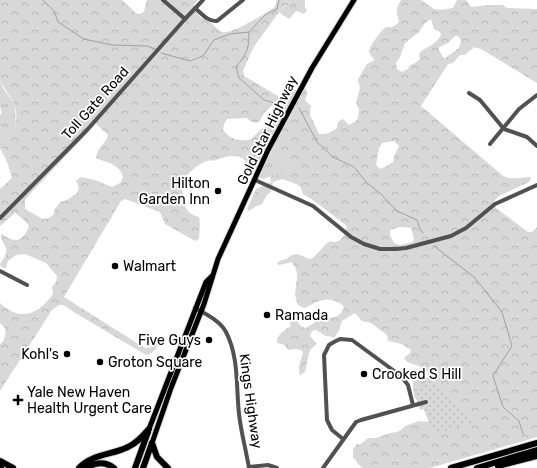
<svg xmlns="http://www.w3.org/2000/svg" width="537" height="468" font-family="Rubik,sans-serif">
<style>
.grass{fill:url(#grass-tufts)}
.forest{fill:url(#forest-crowns);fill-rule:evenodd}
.park{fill:url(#park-dots)}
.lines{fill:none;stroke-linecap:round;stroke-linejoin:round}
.stream{stroke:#9f9f9f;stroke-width:1}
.major-casing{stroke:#dbdbdb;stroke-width:7}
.highway-casing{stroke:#dbdbdb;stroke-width:8}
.minor{stroke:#515151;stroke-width:4}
.major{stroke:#000;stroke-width:5}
.highway{stroke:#000;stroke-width:6}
.poi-dot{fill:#000;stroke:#fff;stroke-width:1.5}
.labels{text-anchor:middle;stroke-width:3.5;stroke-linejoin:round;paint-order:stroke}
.street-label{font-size:14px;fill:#000;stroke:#fff}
.poi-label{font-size:14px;fill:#000;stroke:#fff;text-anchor:start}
</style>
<defs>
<pattern id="grass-tufts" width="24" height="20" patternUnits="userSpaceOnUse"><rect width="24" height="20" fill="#d8d8d8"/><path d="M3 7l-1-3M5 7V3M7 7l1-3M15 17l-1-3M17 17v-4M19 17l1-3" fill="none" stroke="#b8b8b8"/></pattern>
<pattern id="forest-crowns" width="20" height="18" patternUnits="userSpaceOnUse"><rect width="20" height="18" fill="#d8d8d8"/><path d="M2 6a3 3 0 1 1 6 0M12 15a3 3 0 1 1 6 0" fill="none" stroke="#b8b8b8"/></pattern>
<pattern id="park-dots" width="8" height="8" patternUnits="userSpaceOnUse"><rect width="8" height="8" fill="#d8d8d8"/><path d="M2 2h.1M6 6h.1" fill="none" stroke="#b8b8b8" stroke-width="1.8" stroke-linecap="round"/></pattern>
</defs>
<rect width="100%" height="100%" fill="#fff"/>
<g class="grass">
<path d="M 297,0 L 305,0 C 305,4 304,7 307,10 L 304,14 L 296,11 L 289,19 L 279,12 L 282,8 Z"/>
<polygon points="0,80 3,88 15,105 16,129 1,141 8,164 0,148 0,115 2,113 0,107"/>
<path d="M 293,90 L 302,91 L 271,152 L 273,155 L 279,157 C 286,165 285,165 295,168 L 296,170 C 286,178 275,173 264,179 C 260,178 251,174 249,169 C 247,164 247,162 242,158 L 244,154 L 254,153 L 257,146 L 270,131 C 270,128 269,124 269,121 C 271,113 286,93 293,90 Z"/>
</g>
<g class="forest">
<path d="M 0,0 L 122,0 L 137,14 C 147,14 144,7 147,0 L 198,0 L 193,6 C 197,16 200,17 210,22 C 214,25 218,30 222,32 C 231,35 266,13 275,7 L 277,0 L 297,0 L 282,8 L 253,48 L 243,71 L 244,76 L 278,96 L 278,100 L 264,113 L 260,121 L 256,123 L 250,121 L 247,118 L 227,119 L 224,124 L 223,130 C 231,140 240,142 252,139 C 257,132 262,128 269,125 L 270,131 L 257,146 L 254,153 L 244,154 L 242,158 C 234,154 224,157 216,160 C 213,161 210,160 207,161 C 197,164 188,174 182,181 C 183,196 181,213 199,217 L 200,223 L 199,239 L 195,241 L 165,224 L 160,212 L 125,199 L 121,201 L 64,297 L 145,348 L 150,348 L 159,340 C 159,347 153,354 146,355 L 77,314 L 63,305 L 59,305 L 52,310 L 0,391 L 0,344 C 5,341 6,334 5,328 L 0,323 L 0,303 C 20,322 38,315 53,294 L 52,287 L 56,282 L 57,276 L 46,263 L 25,254 L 16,255 L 8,261 L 6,268 L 3,268 L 0,265 C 1,261 6,257 6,253 C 8,246 0,241 1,234 C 5,236 11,240 15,240 C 22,240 27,232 29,226 L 24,220 L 15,213 L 0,226 L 0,189 L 12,178 L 1,141 L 16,129 C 16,122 17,112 15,106 C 12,98 4,89 0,80 ZM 96,124 L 108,135 C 106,144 97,147 96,158 C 107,163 120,164 123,177 L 120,183 L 112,187 L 95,180 L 81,177 L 76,181 L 79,187 L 77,193 L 67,200 L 60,202 L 55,209 L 53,215 L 49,218 L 44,219 L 41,218 L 25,209 L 25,200 L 30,194 Z"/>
<path d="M 401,0 L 421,0 L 434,9 L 440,10 L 453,8 L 457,0 L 466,0 L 471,7 L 488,5 L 503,5 L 507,8 L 537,9 L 537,83 L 481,49 L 474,47 L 465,55 L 460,55 L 453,63 L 448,64 L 421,106 L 502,175 C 511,181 520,177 530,177 L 531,179 L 529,182 L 499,196 L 494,201 L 494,205 L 496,208 L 528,232 L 532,232 L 537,227 L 537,437 L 430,468 L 363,468 C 359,466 357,461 353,458 L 353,449 L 357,444 L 361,444 L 368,438 L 376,438 L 390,433 L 397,432 L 401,430 L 405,426 L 419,421 L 429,422 L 429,418 L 418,399 L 415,398 C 414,396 412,381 413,379 C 419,380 422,382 428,377 L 428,372 L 419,366 L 407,362 L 404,358 C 406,355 411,354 411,350 L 402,344 L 388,341 L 387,335 L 371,323 L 362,321 L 355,313 L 342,321 L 339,331 L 334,337 L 326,336 L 316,330 L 312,331 L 310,336 L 317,344 L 311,349 L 309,353 L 305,372 L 300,375 C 297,368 301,360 303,353 L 301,350 L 296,349 L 288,350 L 285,345 L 277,343 C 276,335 285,330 291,326 L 288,316 L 291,313 C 297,317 297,327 306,328 L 314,323 L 320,316 C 330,320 341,318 344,307 C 340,300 327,298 320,301 C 314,302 310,306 304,308 L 298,305 L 295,295 L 296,284 L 297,279 L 297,273 L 295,267 L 292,262 L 279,265 L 277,263 L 280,261 L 286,259 L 292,255 L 298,254 L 309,259 L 313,258 L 327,243 C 334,240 328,242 334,242 C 343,242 345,233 347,226 C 332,215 319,203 303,194 L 301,188 L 298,185 L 291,182 L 282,179 L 273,182 L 271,192 L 267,195 L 261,205 L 256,206 L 249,211 L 247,209 L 256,189 L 271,182 L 270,177 C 278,172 287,177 295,170 L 295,168 C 285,165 286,165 279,157 L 273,155 L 271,152 C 276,139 296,96 306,88 L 307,94 L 305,100 L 311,106 L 310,115 L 319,134 C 327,134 331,133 337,128 L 337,125 L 339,121 L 343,119 L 349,125 L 356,121 L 358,118 L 359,109 L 356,103 L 360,88 L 358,81 L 358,79 L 367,64 L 373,61 L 374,59 C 372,57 369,54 369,51 C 370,46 381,30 385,28 C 390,25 387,28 391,27 C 394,27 397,23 399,22 C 397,10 395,10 401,0 ZM 431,19 L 434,29 L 440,32 L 441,35 C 435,46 429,45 420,52 L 419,56 L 420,59 L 415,63 L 409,66 L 408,69 L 402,72 L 397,69 L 396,63 L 400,57 L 405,43 L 419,32 L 425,23 ZM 455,36 L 458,36 L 461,40 L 459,48 L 444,59 L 439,50 L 439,47 L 448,43 ZM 394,141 L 399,146 L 394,156 L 393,162 L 385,167 L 380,169 L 376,165 L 379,148 L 382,143 ZM 400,227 L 411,228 L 414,239 L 413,242 L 400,245 L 394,243 L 390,235 L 390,230 Z"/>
</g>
<polygon class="park" points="429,379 475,422 433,434 424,409 420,410 414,393"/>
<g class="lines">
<g class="stream">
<polyline points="43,0 54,11 58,22 84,39 112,45 147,46 155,49"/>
<path d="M 249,32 C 249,49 247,54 236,67 L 239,78 L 264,100 L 275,103"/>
<polyline points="161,53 190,61 203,56 214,40 230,34 249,32 265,15 277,9 279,0"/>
<polyline points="299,108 317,142 333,157 354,167 366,182 381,194 397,211 417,220 420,229 423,233"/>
<polyline points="434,246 474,277 502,312 512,346 493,376 503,407 519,421 523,434"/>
</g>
<g class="major-casing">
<g id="major">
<polyline points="149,429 206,282 212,276"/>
<polyline points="152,443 171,388 204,304 218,259 268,150 312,68 354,0"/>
</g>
</g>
<g class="highway-casing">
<g id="highway">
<polyline points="152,443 157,457 168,468"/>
<polyline points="0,461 13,468"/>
<polyline points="498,466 537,456"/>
<polyline points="0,467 1,468"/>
<path d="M 79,468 C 92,454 112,455 128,447 C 137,443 143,436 149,429"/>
<path d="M 86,468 C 96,462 105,461 114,468"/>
<polyline points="135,468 148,432"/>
<polyline points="143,468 152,443"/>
<polyline points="451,468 537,443"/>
<polyline points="477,468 537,450"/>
</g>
</g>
<g class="minor">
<polyline points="163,0 185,19"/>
<path d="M 195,8 C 201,13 208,22 217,21 L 243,0"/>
<polyline points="469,93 480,100 504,129 527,137 537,146"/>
<polyline points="490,144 519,109 537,95"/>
<polyline points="255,180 313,206 351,237 364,244 380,249 396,249 406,248 451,236 466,228 495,204 537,185"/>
<polyline points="0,218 87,130 185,19 203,0"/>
<polyline points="0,271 27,285"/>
<path d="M 195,308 C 206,314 220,321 226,332 C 239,357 236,387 239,414 C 241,432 246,450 249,468"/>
<polyline points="343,439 332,430 327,420 324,355 329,345 334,342 340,339 352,340 401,376 408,385 413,405"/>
<polyline points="249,467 268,465 277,468"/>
<polyline points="323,468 356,422 361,420 426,402"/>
</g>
<use href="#major" class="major"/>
<use href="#highway" class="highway"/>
</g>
<g class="poi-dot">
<circle cx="218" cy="191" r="4"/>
<circle cx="115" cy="266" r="4"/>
<circle cx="267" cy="315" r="4"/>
<circle cx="209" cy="340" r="4"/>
<circle cx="67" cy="354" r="4"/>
<circle cx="100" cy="362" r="4"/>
<circle cx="364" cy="374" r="4"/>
<path d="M16 394h4v4h4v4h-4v4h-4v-4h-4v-4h4z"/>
</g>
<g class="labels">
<g class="street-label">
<text transform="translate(95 103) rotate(-48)" y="5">Toll Gate Road</text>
<text transform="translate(267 130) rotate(-64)" y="5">Gold Star Highway</text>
<text transform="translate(251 401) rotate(82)" y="5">Kings Highway</text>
</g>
<g class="poi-label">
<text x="210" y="188" text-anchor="end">Hilton<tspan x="210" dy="16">Garden Inn</tspan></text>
<text x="123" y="271">Walmart</text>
<text x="275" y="320">Ramada</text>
<text x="201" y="345" text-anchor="end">Five Guys</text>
<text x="59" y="359" text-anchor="end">Kohl's</text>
<text x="108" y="367">Groton Square</text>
<text x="372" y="379">Crooked S Hill</text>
<text x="27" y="397">Yale New Haven<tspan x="27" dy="16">Health Urgent Care</tspan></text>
</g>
</g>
</svg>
